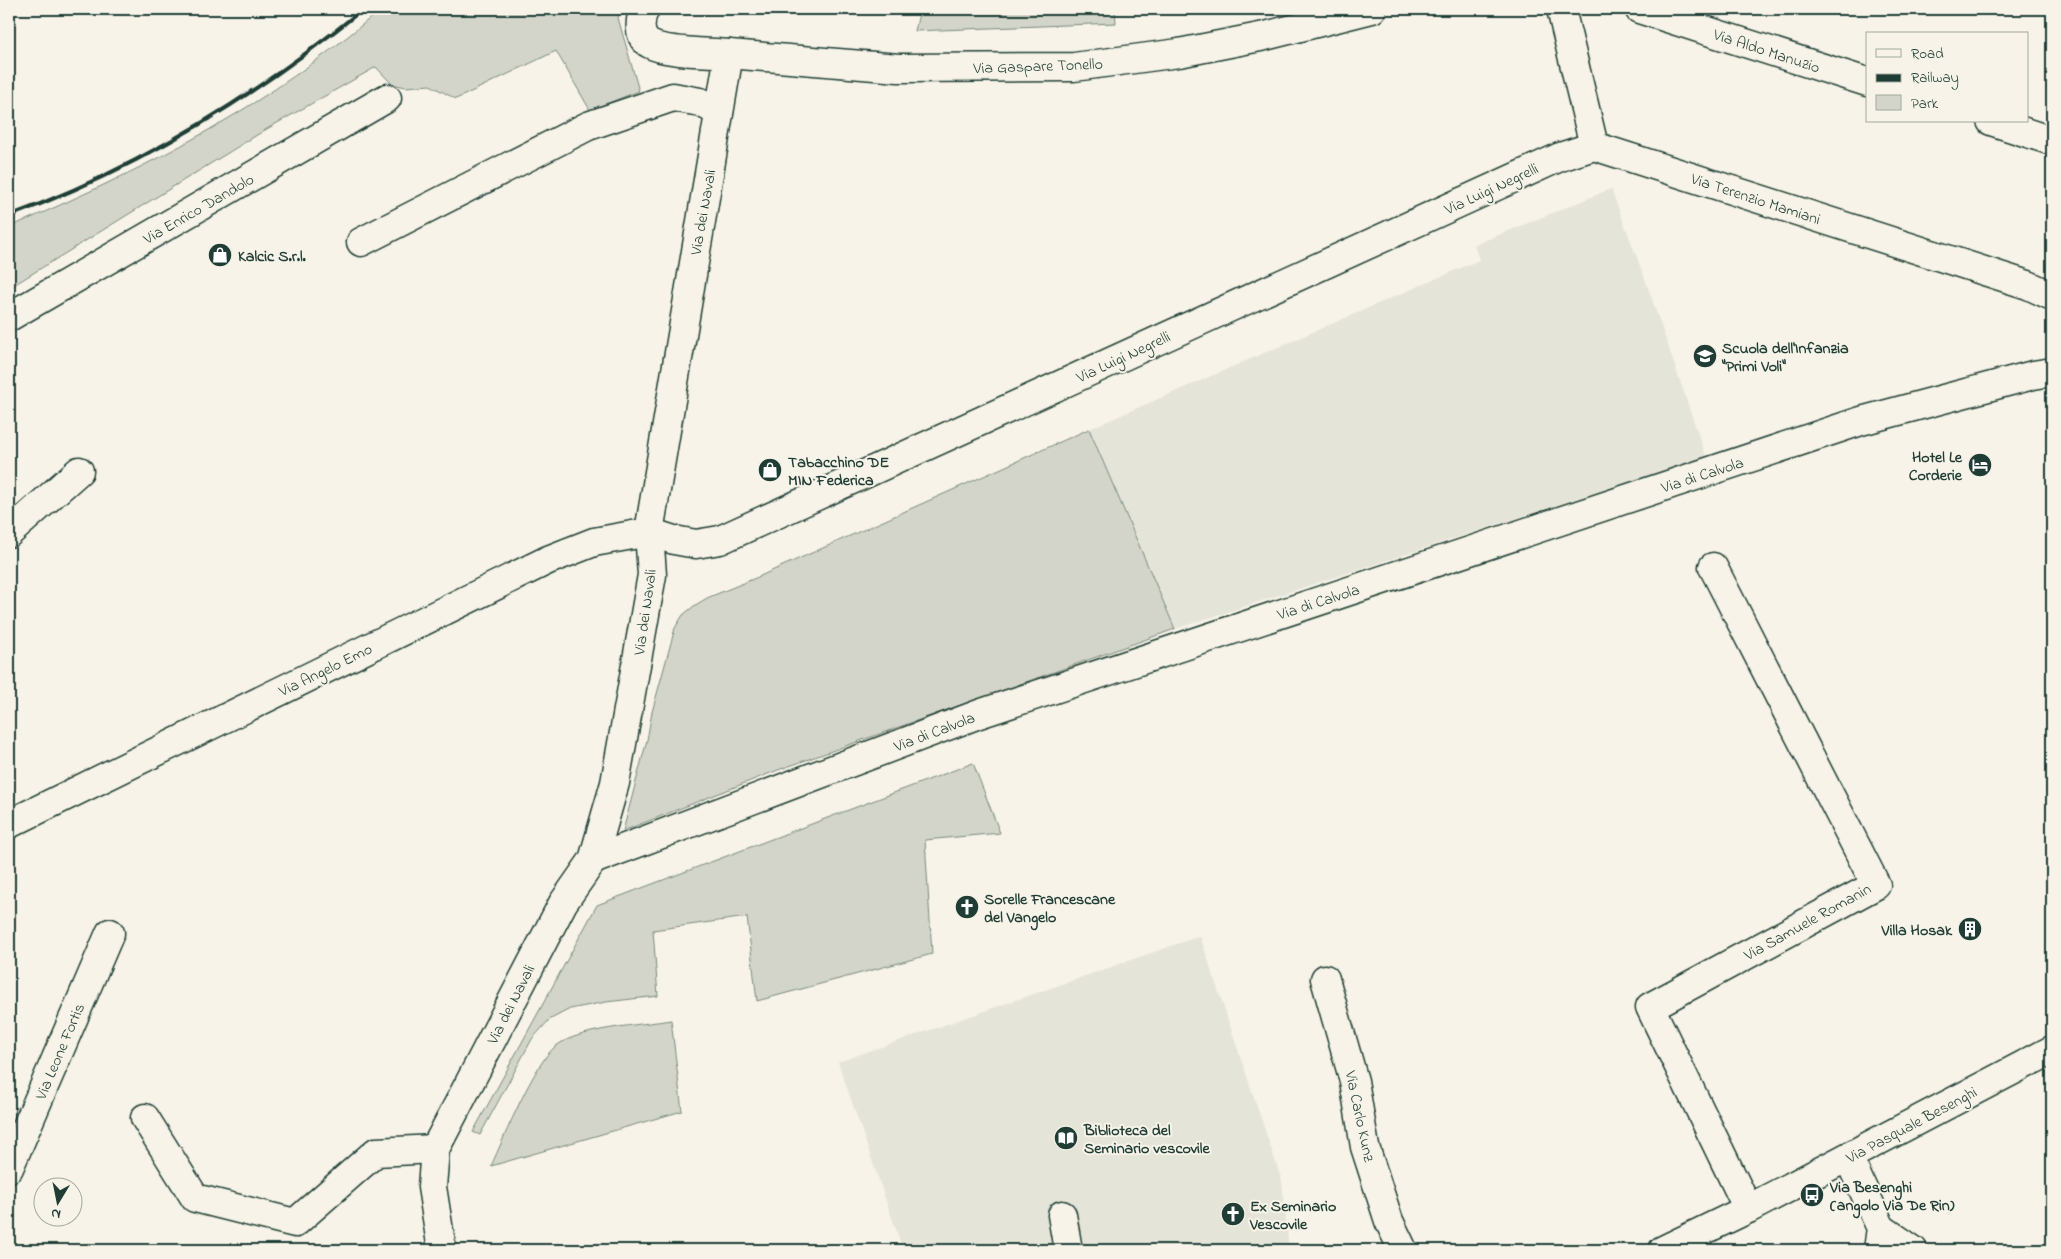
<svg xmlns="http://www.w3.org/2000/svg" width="2061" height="1259" font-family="'Indie Flower',sans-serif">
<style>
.built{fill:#e5e4d9}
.green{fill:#d3d5ca;stroke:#79897f}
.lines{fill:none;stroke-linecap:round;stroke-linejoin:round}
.minor-casing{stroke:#1f3d34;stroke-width:31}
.minor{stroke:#f7f3e8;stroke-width:28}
.rail{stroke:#1f3d34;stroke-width:4}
.labels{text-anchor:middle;stroke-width:4;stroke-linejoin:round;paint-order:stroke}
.street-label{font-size:16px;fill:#1f3d34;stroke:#f7f3e8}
.poi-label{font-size:16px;font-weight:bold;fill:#1f3d34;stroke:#f7f3e8;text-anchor:start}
</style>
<rect width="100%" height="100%" fill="#f7f3e8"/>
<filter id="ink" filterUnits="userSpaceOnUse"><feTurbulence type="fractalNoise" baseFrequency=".02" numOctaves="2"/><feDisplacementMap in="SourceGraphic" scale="10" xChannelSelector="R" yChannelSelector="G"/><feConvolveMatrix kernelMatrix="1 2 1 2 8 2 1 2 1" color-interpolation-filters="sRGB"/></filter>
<g filter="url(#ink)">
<g class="built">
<polygon points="1611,189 1644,276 1706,457 1175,629 1089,429 1479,260 1474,245"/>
<polygon points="1200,936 1282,1181 1289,1250 903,1250 838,1062"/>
</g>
<g class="green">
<path d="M 381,9 L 620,9 L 618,18 L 639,91 L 590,110 L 556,51 L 456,99 L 430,85 L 406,87 L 392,84 L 376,67 L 265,130 L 9,288 L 9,227 C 34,217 58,206 82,195 C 189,146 292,86 381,9 Z"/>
<polygon points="920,9 972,9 1003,14 1004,9 1115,9 1116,23 915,31"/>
<polygon points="1089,429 1175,629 778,770 623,831 647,740 652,712 675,628 683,615 694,606 707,598 758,577"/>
<polygon points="973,763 1000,833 925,840 932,954 757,1001 747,917 653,930 658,996 606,1002 570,1009 549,1020 532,1039 480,1135 473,1132 597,905"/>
<path d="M 671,1020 L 682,1111 L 491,1166 C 504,1138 534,1063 556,1046 C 580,1028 641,1025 671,1020 Z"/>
</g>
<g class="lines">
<g class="minor-casing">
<g id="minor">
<polyline points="1561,9 1594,146 2028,285 2052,296"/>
<polyline points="1639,9 1867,82"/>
<polyline points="729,54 899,68 1074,67 1179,53 1265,36 1372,9"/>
<polyline points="1991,121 2052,141"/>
<polyline points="361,242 588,126 673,97 700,102 719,112"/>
<polyline points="9,317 387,98"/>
<polyline points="9,533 79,471"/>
<polyline points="1713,567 1876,885 1650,1007 1748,1209"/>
<polyline points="9,824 548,560 594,542 649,532 674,540 696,544 720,540 1560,157 1594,146"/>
<polyline points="593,860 979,714 1861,421 2033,375 2052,372"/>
<polyline points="1325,979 1354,1081 1365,1147 1389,1221 1403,1250"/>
<polyline points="145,1118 195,1198 295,1223 376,1152 435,1149"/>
<polyline points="1848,1157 1881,1228 1878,1250"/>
<polyline points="9,1168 110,933"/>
<polyline points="1062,1215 1068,1250"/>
<polyline points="1881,1228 1913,1250"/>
<path d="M 442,1250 L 432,1187 L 435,1149 L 563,903 L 593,860 L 615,783 L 652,575 L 649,532 L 729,54 C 710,52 666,53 650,44 C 638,38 639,19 645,9"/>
<polyline points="1663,1250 1748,1209 2052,1050"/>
</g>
</g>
<use href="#minor" class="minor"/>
<path class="rail" d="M 9,216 C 138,169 257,95 363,9"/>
</g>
</g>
<defs>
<g id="shop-disc" transform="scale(1.25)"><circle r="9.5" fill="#1f3d34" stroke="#f7f3e8"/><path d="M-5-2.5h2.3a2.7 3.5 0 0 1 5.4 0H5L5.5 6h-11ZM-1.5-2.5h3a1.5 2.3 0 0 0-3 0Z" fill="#fff"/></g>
<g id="school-disc" transform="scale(1.25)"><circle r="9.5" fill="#1f3d34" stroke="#f7f3e8"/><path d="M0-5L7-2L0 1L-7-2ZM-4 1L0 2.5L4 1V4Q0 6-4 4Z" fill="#fff"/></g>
<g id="hotel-disc" transform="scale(1.25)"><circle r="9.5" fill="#1f3d34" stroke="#f7f3e8"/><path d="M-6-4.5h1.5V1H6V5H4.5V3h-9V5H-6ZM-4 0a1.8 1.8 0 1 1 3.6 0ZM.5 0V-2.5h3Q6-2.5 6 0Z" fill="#fff"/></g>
<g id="church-disc" transform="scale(1.25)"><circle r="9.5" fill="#1f3d34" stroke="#f7f3e8"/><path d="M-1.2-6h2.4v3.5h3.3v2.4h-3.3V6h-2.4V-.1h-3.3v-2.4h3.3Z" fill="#fff"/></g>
<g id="building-disc" transform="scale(1.25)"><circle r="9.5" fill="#1f3d34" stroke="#f7f3e8"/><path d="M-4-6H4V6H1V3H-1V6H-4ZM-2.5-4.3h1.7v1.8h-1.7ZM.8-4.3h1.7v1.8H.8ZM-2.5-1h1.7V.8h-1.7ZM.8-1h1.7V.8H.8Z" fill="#fff"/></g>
<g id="library-disc" transform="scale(1.25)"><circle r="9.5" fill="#1f3d34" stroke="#f7f3e8"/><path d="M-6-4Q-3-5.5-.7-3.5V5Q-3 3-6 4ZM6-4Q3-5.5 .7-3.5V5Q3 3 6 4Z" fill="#fff"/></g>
<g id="bus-disc" transform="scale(1.25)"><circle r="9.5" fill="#1f3d34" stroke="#f7f3e8"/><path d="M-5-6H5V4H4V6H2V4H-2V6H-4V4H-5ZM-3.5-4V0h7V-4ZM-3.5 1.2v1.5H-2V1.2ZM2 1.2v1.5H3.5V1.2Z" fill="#fff"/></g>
</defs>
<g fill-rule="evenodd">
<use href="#shop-disc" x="220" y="255"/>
<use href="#school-disc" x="1705" y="356"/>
<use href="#hotel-disc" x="1980" y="465"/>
<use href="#shop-disc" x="770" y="470"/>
<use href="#church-disc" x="967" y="907"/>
<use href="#building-disc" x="1970" y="929"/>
<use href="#library-disc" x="1066" y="1138"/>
<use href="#bus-disc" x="1812" y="1195"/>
<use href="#church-disc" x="1233" y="1214"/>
</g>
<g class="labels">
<g class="street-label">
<text transform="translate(1767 50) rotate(18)" y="6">Via Aldo Manuzio</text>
<text transform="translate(1038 65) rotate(-2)" y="6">Via Gaspare Tonello</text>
<text transform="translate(1491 188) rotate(-25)" y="6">Via Luigi Negrelli</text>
<text transform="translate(1756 198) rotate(18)" y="6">Via Terenzio Mamiani</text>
<text transform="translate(198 208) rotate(-30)" y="6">Via Enrico Dandolo</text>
<text transform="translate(702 212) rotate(-80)" y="6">Via dei Navali</text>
<text transform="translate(1123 356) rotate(-25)" y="6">Via Luigi Negrelli</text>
<text transform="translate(1702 474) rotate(-18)" y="6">Via di Calvola</text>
<text transform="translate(1318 601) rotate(-18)" y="6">Via di Calvola</text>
<text transform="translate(644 612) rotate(-82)" y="6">Via dei Navali</text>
<text transform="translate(325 669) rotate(-26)" y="6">Via Angelo Emo</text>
<text transform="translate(934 731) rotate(-21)" y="6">Via di Calvola</text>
<text transform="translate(1807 921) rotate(-29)" y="6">Via Samuele Romanin</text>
<text transform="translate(510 1004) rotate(-63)" y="6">Via dei Navali</text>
<text transform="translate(59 1051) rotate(-67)" y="6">Via Leone Fortis</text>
<text transform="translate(1361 1116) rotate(78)" y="6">Via Carlo Kunz</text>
<text transform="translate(1911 1124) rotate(-28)" y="6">Via Pasquale Besenghi</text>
</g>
<g class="poi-label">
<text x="238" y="261">Kalcic S.r.l.</text>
<text x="1722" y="353">Scuola dell'Infanzia<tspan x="1722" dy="18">"Primi Voli"</tspan></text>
<text x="1962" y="462" text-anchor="end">Hotel Le<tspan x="1962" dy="18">Corderie</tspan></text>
<text x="788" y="467">Tabacchino DE<tspan x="788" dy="18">MIN Federica</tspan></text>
<text x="984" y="904">Sorelle Francescane<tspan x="984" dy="18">del Vangelo</tspan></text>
<text x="1952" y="935" text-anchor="end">Villa Hosak</text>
<text x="1084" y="1135">Biblioteca del<tspan x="1084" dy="18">Seminario vescovile</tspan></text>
<text x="1830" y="1192">Via Besenghi<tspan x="1830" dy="18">(angolo Via De Rin)</tspan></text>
<text x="1250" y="1211">Ex Seminario<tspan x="1250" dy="18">Vescovile</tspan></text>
</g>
</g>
<rect width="2061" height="1259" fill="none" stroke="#f7f3e8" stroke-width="30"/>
<rect x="15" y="15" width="2031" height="1229" fill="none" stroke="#1f3d34" stroke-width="2" filter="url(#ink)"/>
<rect x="1866" y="32" width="162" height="90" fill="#f7f3e8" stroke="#a1aaa0"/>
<rect x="1876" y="49" width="25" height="8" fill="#f7f3e8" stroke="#a1aaa0"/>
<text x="1911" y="58" font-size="15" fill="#1f3d34">Road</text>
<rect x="1876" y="74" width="25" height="8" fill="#1f3d34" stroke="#a1aaa0"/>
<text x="1911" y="82" font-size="15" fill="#1f3d34">Railway</text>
<rect x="1876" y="95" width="25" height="15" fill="#d3d5ca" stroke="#a1aaa0"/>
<text x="1911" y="108" font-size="15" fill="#1f3d34">Park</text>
<g transform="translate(58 1202) rotate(190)"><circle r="24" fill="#f7f3e8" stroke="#a1aaa0"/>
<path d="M0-4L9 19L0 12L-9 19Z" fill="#1f3d34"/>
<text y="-8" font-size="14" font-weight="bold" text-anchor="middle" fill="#1f3d34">N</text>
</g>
</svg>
